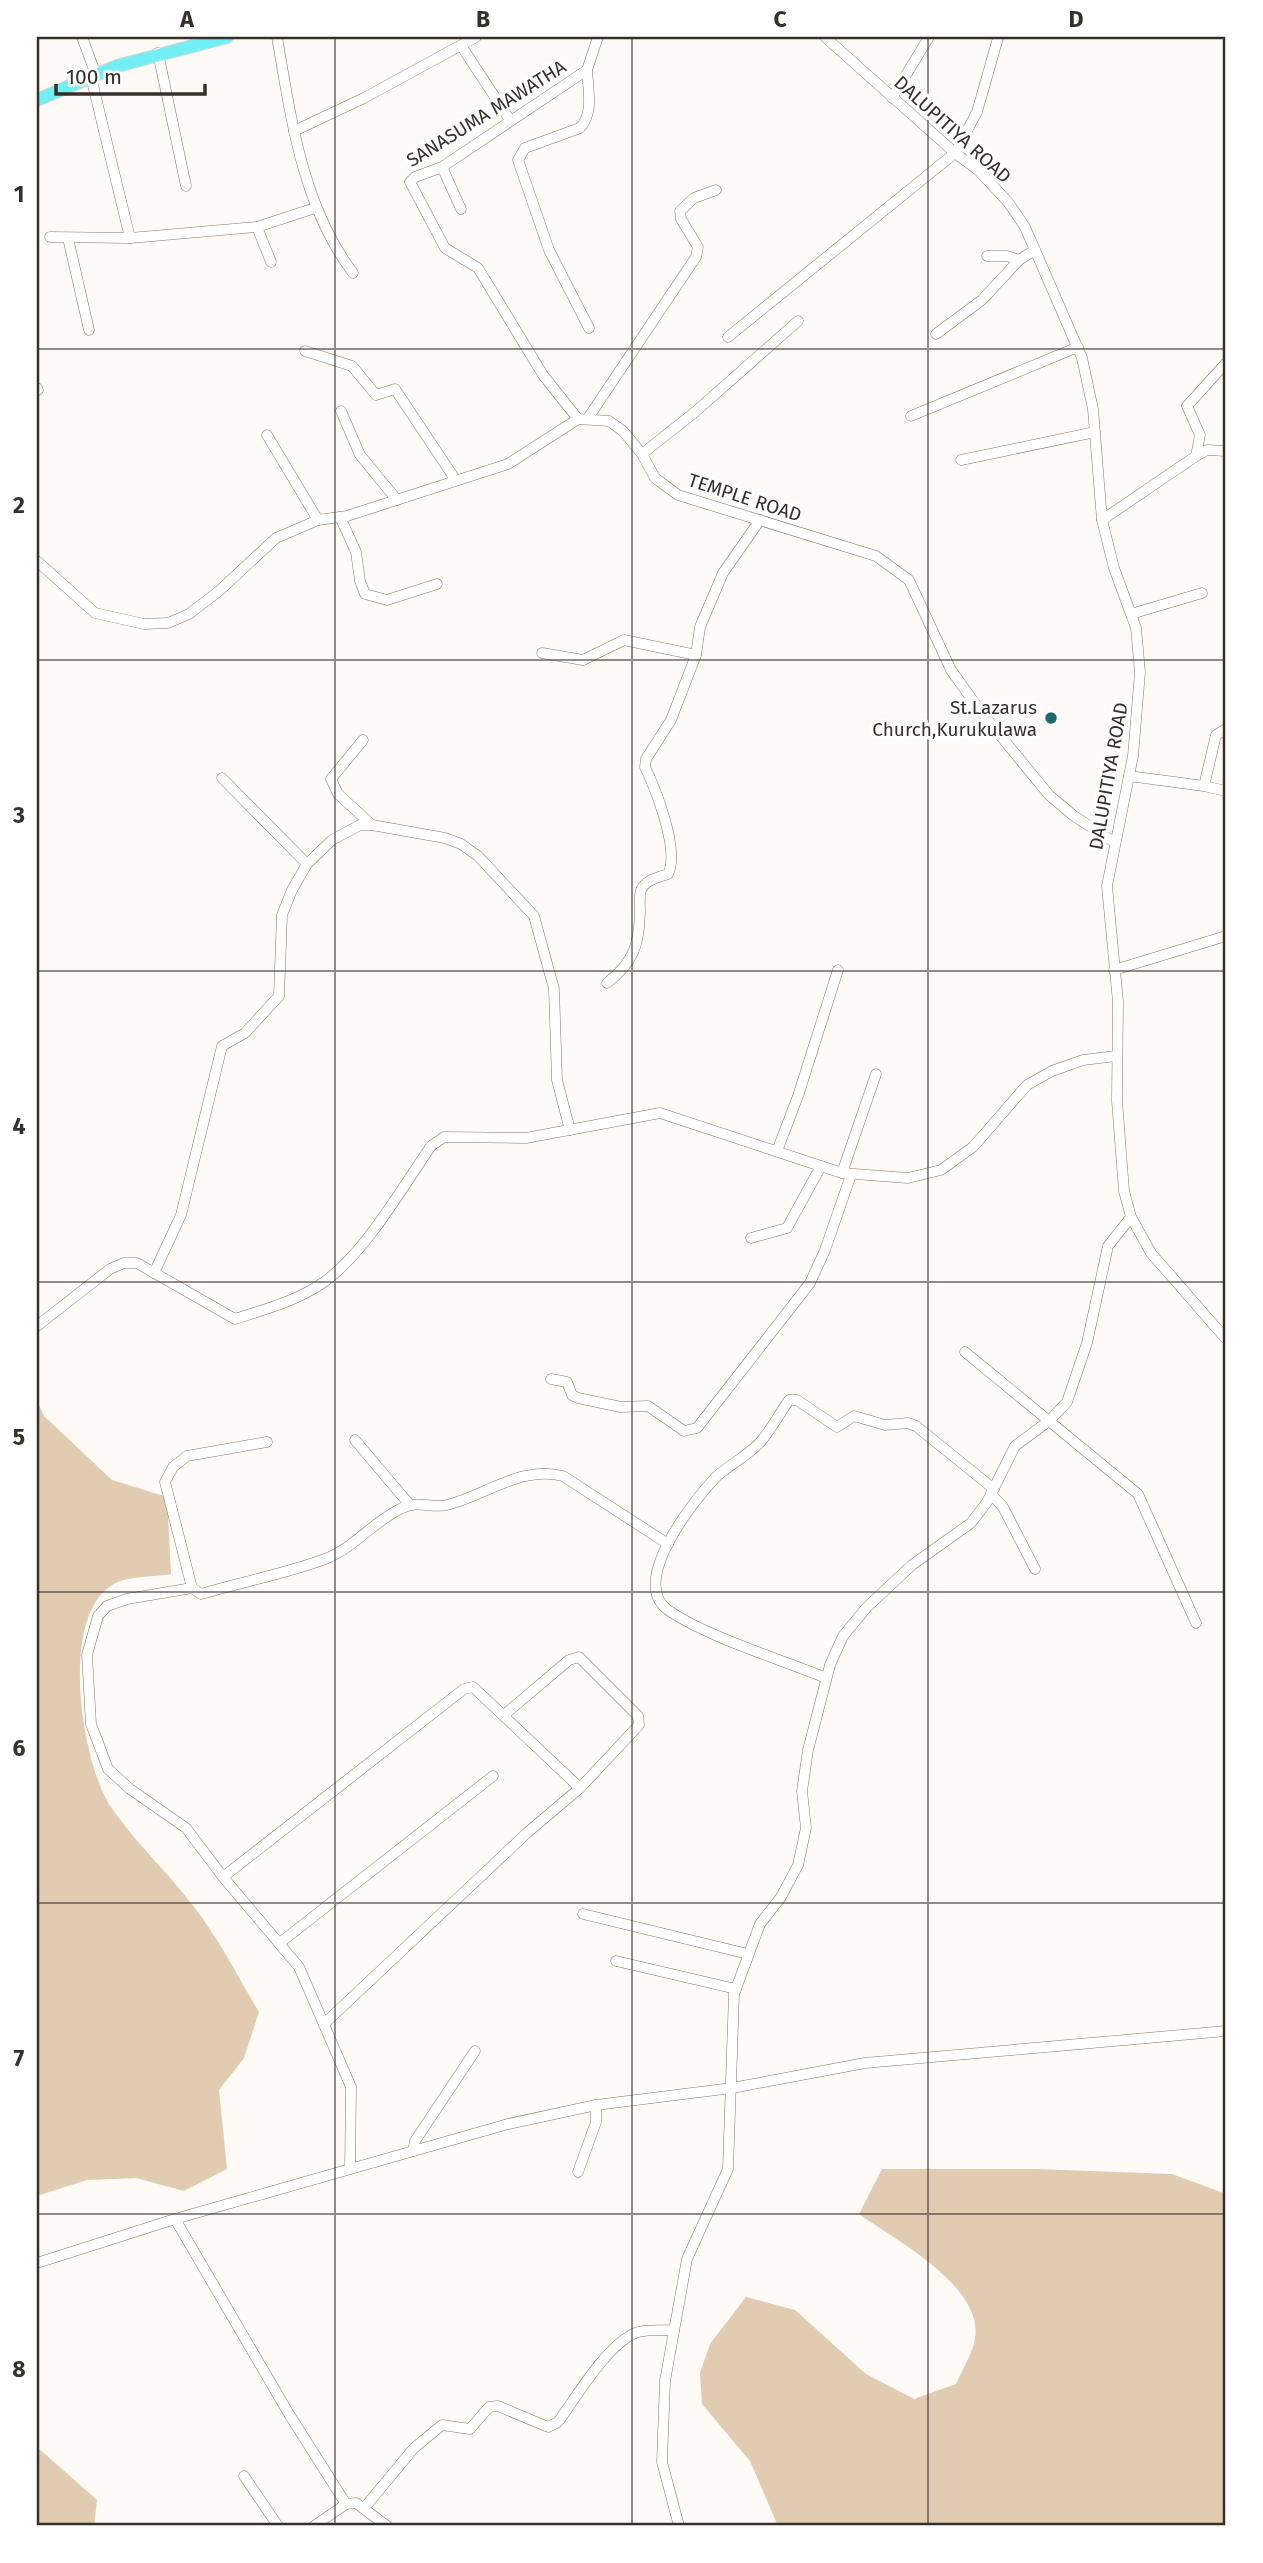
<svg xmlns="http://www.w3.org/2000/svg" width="1263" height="2563" font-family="'Fira Sans',sans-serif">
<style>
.grass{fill:#e1cbb1}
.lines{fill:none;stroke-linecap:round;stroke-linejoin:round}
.minor-casing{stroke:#887867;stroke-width:11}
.major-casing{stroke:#d7d6d4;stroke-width:14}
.minor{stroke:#fff;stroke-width:10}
.major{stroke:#71eff5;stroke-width:12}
.grid{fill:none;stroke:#373029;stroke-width:2;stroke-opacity:0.55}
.poi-dot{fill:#1d6a6d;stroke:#fff;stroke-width:2.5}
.labels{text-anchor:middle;stroke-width:7;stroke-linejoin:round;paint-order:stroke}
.street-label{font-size:19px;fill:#373029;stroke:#fff}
.poi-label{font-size:19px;fill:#373029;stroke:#fff;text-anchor:end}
.neatline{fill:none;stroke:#373029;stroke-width:2.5}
.grid-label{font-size:23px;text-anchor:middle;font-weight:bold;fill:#373029}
</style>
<rect width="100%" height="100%" fill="#fefaf6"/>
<g class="grass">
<path d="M 37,1401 L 44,1416 L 112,1480 L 167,1497 L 171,1574 C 155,1577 132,1576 118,1582 C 57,1608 81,1759 109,1804 C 133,1841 168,1872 194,1907 C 219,1939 238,1977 259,2012 L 244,2058 L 219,2090 L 227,2169 L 184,2191 L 136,2178 L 87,2180 L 37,2196 Z"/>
<path d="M 882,2169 L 1035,2169 L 1172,2174 L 1226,2194 L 1226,2526 L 778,2526 L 750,2461 L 702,2404 L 700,2373 L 710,2344 L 746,2297 L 795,2310 L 866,2374 L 914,2399 L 956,2384 C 962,2371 972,2354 975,2339 C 984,2286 895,2240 859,2214 Z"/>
<polygon points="37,2447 97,2500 94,2526 37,2526"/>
</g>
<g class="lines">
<g class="minor-casing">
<g id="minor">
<polyline points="82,37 96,75"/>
<path d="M 277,37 C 291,118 302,205 353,273"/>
<polyline points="825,37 955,153 978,170 1008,202 1025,227 1082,358 1093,409 1102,520 1114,568 1136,628 1140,672 1133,756 1107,886 1118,1002 1117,1101 1124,1191 1131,1217 1151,1253 1226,1339"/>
<polyline points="462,47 510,120"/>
<polyline points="158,53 186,186"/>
<path d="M 587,70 C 588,90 594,113 580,128 L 525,148 L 518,160 L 549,250 L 589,328"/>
<polyline points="91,77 130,238"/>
<polyline points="892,98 929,37"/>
<polyline points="294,131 364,98 476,37"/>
<polyline points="442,167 461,209"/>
<polyline points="50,237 130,238 257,227"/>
<polyline points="68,238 89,330"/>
<polyline points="987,256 1007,256 1019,260"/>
<polyline points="271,262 257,227 315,208"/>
<polyline points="936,334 982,300 1019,260 1035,250"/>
<polyline points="728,337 955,153 977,112 998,38"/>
<polyline points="305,351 352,366 376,395 395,389 455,479"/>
<polyline points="37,388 38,390"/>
<polyline points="341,411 360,455 397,500"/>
<polyline points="911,416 1078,347"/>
<polyline points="588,418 696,257 698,247 681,219 680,211 694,198 716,190"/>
<polyline points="578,419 543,375 478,268 445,248 410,182 415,177 442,167 587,70 598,37"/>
<polyline points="267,435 318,520"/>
<polyline points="642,454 695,412 798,321"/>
<polyline points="1196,456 1200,435 1187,406 1226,363"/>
<polyline points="961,460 1095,432"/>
<polyline points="340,517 356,552 360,581 365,594 387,600 437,584"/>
<polyline points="1102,520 1196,456 1207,450 1226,451"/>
<polyline points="37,561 95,613 144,624 168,623 189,614 219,591 276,538 318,520 347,516 508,464 578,419 609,421 623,431 642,454 655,478 678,495 876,556 909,580 951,670 981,712 1049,795 1074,816 1114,842"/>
<polyline points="1131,614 1202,593"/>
<polyline points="542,653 583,660 624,640 696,655"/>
<polyline points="363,740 331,779 338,794 372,825"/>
<polyline points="1129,776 1204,786 1216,735 1226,729"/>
<polyline points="222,778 307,864"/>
<polyline points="1204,786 1226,791"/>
<polyline points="1114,970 1226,936"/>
<path d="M 607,983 C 634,962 639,945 640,912 C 640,906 639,896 641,890 C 645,880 659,877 668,874 C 680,851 656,790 645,767 L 646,759 L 671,720 L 696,655 L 700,627 L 723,573 L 760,520"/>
<polyline points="777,1151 798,1096 838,970"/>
<polyline points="842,1173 876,1074"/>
<polyline points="751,1238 787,1228 821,1166"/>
<polyline points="154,1273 181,1215 222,1046 245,1033 279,996 282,915 292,890 307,864 332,840 360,825 372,825 445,838 461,844 478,856 534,916 554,989 557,1080 570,1130"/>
<path d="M 37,1326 L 110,1269 L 124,1263 L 137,1263 L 235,1319 C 266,1309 297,1301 324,1282 C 365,1253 402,1188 431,1146 L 444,1137 L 526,1138 L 660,1113 L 842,1173 L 908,1178 L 941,1170 L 973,1147 L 1027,1085 L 1052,1071 L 1083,1060 L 1116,1056"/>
<polyline points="965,1352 1138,1494 1196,1623"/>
<polyline points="551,1379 567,1382 572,1395 578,1398 621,1407 648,1406 684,1431 697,1428 810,1283 825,1250 851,1175"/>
<polyline points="355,1440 409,1504"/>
<path d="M 267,1442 L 187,1456 L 173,1467 L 165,1482 L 192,1588 L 201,1594 C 241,1582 285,1574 325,1559 C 354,1548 373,1522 400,1509 C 419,1499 431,1509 447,1505 C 486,1495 522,1465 563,1476 L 668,1544"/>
<polyline points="991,1494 1003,1507 1035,1569"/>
<polyline points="192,1588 127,1599 107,1606 98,1616 87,1655 91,1724 108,1769 130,1789 186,1828 223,1877 299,1967 351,2087 350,2169"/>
<path d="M 826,1678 C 780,1659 707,1637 668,1610 C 629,1582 693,1501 716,1477 C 730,1464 750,1455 762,1440 C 772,1428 780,1413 789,1400 L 797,1400 L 837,1427 L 854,1416 L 885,1425 L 908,1423 L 916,1426 L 994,1489"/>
<polyline points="223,1877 464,1689 473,1687 580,1788"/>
<polyline points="583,1914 748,1954"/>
<polyline points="281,1942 493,1776"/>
<polyline points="616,1961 736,1989"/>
<polyline points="325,2023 528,1832 580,1788 639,1725 638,1716 579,1657 569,1660 504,1715"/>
<polyline points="413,2151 415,2141 475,2051"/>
<polyline points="578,2172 596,2122 596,2105"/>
<polyline points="175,2219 289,2414 346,2504"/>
<polyline points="37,2263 175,2219 508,2124 596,2105 732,2088 865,2063 1226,2031"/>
<polyline points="244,2476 278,2526"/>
<path d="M 365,2507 L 414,2448 L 442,2425 L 470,2429 L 489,2407 L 498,2406 L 548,2427 L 558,2422 C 577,2396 604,2350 631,2335 C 643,2328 661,2331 674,2330"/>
<polyline points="314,2526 346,2504 356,2503 387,2526"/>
<polyline points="679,2526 662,2462 665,2381 687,2259 728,2169 734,1994 760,1924 781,1897 798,1865 806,1828 802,1791 808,1750 830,1665 843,1636 867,1607 912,1565 971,1523 987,1502 1015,1446 1050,1420 1067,1402 1087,1343 1108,1246 1131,1217"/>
</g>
</g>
<g class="major-casing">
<polyline id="major" points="37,100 117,66 227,37"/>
</g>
<use href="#minor" class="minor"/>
<use href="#major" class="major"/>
</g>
<path class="grid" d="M 335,37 L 335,2526M 632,37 L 632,2526M 928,37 L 928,2526M 37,349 L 1226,349M 37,660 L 1226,660M 37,971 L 1226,971M 37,1282 L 1226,1282M 37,1592 L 1226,1592M 37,1903 L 1226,1903M 37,2214 L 1226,2214"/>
<circle class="poi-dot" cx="1051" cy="718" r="7"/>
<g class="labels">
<g class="street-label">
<text transform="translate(486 113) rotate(-32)" y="7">SANASUMA MAWATHA</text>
<text transform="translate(953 129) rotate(42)" y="7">DALUPITIYA ROAD</text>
<text transform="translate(745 497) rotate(18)" y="7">TEMPLE ROAD</text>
<text transform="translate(1108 776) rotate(-80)" y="7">DALUPITIYA ROAD</text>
</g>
<g class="poi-label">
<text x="1037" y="714">St.Lazarus<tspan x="1037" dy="22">Church,Kurukulawa</tspan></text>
</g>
</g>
<rect width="1263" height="2563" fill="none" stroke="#ffffff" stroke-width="77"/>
<path d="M56 84v10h149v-10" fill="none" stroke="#373029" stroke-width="3.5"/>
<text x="66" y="84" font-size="21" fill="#373029" stroke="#ffffff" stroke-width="5" paint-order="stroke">100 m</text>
<rect x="38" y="38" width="1186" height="2486" class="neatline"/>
<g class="grid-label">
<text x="187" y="27">A</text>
<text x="483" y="27">B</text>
<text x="780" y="27">C</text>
<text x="1076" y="27">D</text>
<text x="19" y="202">1</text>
<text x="19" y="513">2</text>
<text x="19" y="823">3</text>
<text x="19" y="1134">4</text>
<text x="19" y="1445">5</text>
<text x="19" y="1756">6</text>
<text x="19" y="2066">7</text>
<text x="19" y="2377">8</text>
</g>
</svg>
